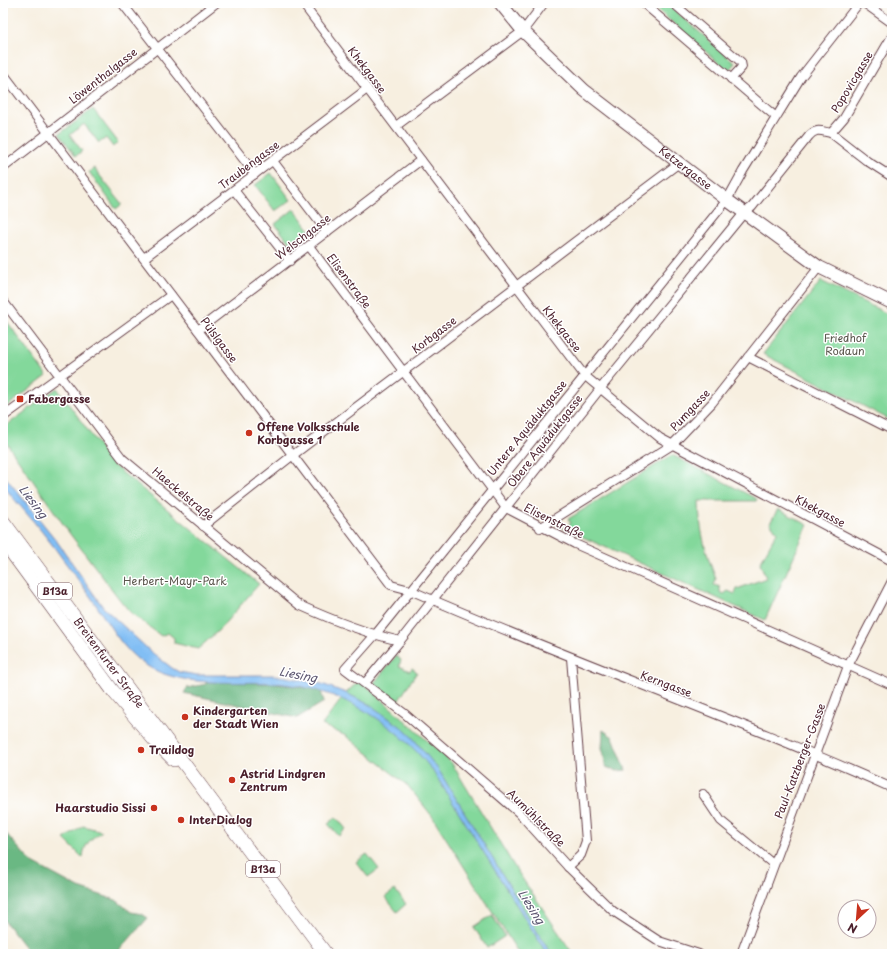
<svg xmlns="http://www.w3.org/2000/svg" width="895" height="957" font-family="'Playpen Sans',sans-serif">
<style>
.green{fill:#83d89b;stroke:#667c63}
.forest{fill:#6ab883;stroke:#5a6c57}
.water{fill:#81bef4;stroke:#666e90}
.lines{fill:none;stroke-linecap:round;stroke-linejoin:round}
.minor-casing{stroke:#643e46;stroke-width:10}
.secondary-casing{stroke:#643e46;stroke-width:14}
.primary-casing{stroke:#643e46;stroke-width:14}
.minor{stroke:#fff;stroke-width:8}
.secondary{stroke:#fff;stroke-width:12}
.primary{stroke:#fff;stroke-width:13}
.poi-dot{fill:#c8321e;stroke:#fff;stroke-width:1.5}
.labels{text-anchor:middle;stroke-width:3;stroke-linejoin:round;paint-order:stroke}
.shield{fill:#fff;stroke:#80626b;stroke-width:1}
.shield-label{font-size:10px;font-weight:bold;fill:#4a1f2b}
.street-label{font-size:11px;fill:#4a1f2b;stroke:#fff}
.park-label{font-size:11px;fill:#5b564d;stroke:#fff}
.poi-label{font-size:11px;font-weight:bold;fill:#4a1f2b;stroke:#fff;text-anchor:start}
.water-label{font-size:12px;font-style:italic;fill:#5d5771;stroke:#fff}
</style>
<rect width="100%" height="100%" fill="#fff"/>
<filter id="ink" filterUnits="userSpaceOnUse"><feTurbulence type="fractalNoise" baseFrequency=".025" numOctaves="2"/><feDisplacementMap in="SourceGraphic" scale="8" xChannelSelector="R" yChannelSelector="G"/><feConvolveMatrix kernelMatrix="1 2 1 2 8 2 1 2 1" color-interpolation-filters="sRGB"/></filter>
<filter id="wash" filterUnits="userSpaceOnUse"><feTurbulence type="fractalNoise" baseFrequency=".012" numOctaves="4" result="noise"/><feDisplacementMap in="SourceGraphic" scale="16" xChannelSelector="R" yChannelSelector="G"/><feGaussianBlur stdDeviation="0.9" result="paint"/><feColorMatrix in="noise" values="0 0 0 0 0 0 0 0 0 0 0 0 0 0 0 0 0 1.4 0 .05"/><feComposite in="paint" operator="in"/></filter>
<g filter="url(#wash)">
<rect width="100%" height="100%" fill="#f7efe0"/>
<g class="green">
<polygon points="650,3 666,3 735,63 728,71"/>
<polygon points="93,109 118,142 113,147 106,138 99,143 84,124 70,135 82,151 76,156 59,134"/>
<polygon points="94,168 122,204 116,209 89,172"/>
<polygon points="271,173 291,200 275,211 255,185"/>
<polygon points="294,209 310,230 291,245 275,224"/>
<polygon points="821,281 892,316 892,421 763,354"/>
<polygon points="3,316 47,376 5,408 3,408 3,393 6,390 3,386"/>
<polygon points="57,388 113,465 259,584 219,630 198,649 174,643 174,638 168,633 161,636 130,612 120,600 70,534 3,438 3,428"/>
<path d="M 672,455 L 757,499 L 756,501 L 699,501 C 699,529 706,554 716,579 L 714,585 L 720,587 L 720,592 L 724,594 L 728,591 L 735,594 L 737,589 L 766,578 L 760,563 L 777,532 L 770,523 L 778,509 L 808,525 L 765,620 L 563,528 L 571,523 L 568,519 Z"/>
<polygon points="396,656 401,660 399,666 410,671 412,668 417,672 397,703 373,684"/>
<polygon points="360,680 451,762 514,866 573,954 519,954 432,816 408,786 346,736 322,725 346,693"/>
<polygon points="336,817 346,829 339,836 328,824"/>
<path d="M 83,826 L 102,831 C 91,839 84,843 83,858 L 64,839 Z"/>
<polygon points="367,854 379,869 368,877 356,862"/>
<polygon points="395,890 406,904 397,912 385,897"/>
<polygon points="492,915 505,936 487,948 474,927"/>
</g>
<g class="forest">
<path d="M 206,682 C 245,682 283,682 321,691 L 324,702 L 297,718 L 184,693 L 187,688 L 206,684 Z"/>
<polygon points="603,730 613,737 626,770 617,771 606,767 602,748"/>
<polygon points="3,830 31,862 79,888 116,900 131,912 142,914 148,918 116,954 30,954 3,919"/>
</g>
<path class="water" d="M 3,474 L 56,540 L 103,607 L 150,651 L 172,668 L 179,672 L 197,675 L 272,675 L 287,677 L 322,684 L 346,693 L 370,705 L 400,726 L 413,738 L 438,769 L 551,954 L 547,954 L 433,771 C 394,720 336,686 271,683 C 230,681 180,688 144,664 C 121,649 106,619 90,596 C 78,579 66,564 54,547 C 45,536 37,525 27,514 C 20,505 8,494 3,483 C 2,481 3,477 3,474 Z"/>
</g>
<g filter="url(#ink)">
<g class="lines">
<g class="minor-casing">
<g id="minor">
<polyline points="122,3 255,174"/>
<polyline points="643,3 776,117"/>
<polyline points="673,3 741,62 742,67 731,79"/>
<polyline points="864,3 892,23"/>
<polyline points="306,8 584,375 660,438 892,561"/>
<path d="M 3,73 L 391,585 L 410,590 C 569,660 734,717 892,788"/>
<polyline points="396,126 523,31 544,3"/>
<polyline points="831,133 867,161 892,177"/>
<polyline points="273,161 327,232"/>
<polyline points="3,168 216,3"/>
<polyline points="234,190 290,261"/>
<polyline points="309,246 506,508 575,544 892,685"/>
<polyline points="144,258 367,89"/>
<path d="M 3,301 L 122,458 L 299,605 C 332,620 365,633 400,641"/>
<polyline points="198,330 421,160"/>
<polyline points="748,357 892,430"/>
<polyline points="3,417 171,295"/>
<polyline points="203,526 293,455 679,163"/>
<polyline points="540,528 672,445 712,403 819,267"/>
<path d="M 365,683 L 400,641 L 600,389 L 744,213 L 752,207 L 809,136 C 816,128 821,131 831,133 L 844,118 L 892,36"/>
<polyline points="703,794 721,821 773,864"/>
<polyline points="568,867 581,855 586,841 571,658"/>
<polyline points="699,954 659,941 613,911 568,867 519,813 405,714 345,669 375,635 727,200 743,171 801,77 859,3"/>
<polyline points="741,954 848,666 892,581"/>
</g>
</g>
<g class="secondary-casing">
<g id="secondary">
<path id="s1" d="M 500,3 L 523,31 L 584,90 L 727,200 L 819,267 L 892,303"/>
</g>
</g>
<g class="primary-casing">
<g id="primary">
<path id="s2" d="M 3,521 L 326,954"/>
<polyline points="3,541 113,691 155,741 174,760"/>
</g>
</g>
<use href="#minor" class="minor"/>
<use href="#secondary" class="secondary"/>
<use href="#primary" class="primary"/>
</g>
</g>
<g class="poi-dot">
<rect x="16" y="395" width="8" height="8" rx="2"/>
<circle cx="249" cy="433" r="4"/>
<circle cx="185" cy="717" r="4"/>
<circle cx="141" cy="750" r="4"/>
<circle cx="232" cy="780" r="4"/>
<circle cx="154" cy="808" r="4"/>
<circle cx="181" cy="820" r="4"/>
</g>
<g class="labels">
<g class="shield">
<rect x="38" y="583" width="34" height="16" rx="3"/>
<rect x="246" y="861" width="34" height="16" rx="3"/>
</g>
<g class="shield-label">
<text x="55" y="595">B13a</text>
<text x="263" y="873">B13a</text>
</g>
<g class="street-label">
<text transform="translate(367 70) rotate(53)" y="4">Khekgasse</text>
<text transform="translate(103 76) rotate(-38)" y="4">Löwenthalgasse</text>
<text transform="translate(852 82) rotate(-59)" y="4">Popovicgasse</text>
<text transform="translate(249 165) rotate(-37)" y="4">Traubengasse</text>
<text dy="4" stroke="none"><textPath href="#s1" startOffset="249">Ketzergasse</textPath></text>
<text transform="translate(303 237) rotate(-38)" y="4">Welschgasse</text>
<text transform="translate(349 281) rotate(53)" y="4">Elisenstraße</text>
<text transform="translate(562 329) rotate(52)" y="4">Khekgasse</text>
<text transform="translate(434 335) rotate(-37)" y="4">Korbgasse</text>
<text transform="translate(219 340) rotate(53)" y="4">Pülslgasse</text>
<text transform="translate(690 410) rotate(-47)" y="4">Pumgasse</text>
<text transform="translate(527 428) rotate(-51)" y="4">Untere Aquäduktgasse</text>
<text transform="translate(545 441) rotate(-52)" y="4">Obere Aquäduktgasse</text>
<text transform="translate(183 494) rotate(40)" y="4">Haeckelstraße</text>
<text transform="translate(820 511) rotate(28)" y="4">Khekgasse</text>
<text transform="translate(554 521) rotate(26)" y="4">Elisenstraße</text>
<text dy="4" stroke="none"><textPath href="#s2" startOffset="177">Breitenfurter Straße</textPath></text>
<text transform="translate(666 684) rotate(21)" y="4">Kerngasse</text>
<text transform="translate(800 761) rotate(-69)" y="4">Paul-Katzberger-Gasse</text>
<text transform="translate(536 818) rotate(45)" y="4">Aumühlstraße</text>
</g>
<g class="park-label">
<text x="845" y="342">Friedhof<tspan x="845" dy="13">Rodaun</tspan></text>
<text x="175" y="585">Herbert-Mayr-Park</text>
</g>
<g class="poi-label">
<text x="28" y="403">Fabergasse</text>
<text x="257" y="431">Offene Volksschule<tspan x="257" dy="13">Korbgasse 1</tspan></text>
<text x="193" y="715">Kindergarten<tspan x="193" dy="13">der Stadt Wien</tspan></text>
<text x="149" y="754">Traildog</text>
<text x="240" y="778">Astrid Lindgren<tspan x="240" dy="13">Zentrum</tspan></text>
<text x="146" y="812" text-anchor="end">Haarstudio Sissi</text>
<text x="189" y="824">InterDialog</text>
</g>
<g class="water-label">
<text transform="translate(33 502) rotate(53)" y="4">Liesing</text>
<text transform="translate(298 675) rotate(11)" y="4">Liesing</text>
<text transform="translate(531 907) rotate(58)" y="4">Liesing</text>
</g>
</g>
<rect width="895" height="957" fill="none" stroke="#fff" stroke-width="16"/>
<g transform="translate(857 919) rotate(206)"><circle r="19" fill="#ffffff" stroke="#b7a5aa"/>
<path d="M0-3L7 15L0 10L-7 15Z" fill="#c8321e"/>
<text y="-6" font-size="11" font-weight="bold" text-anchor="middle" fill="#4a1f2b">N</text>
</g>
</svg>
